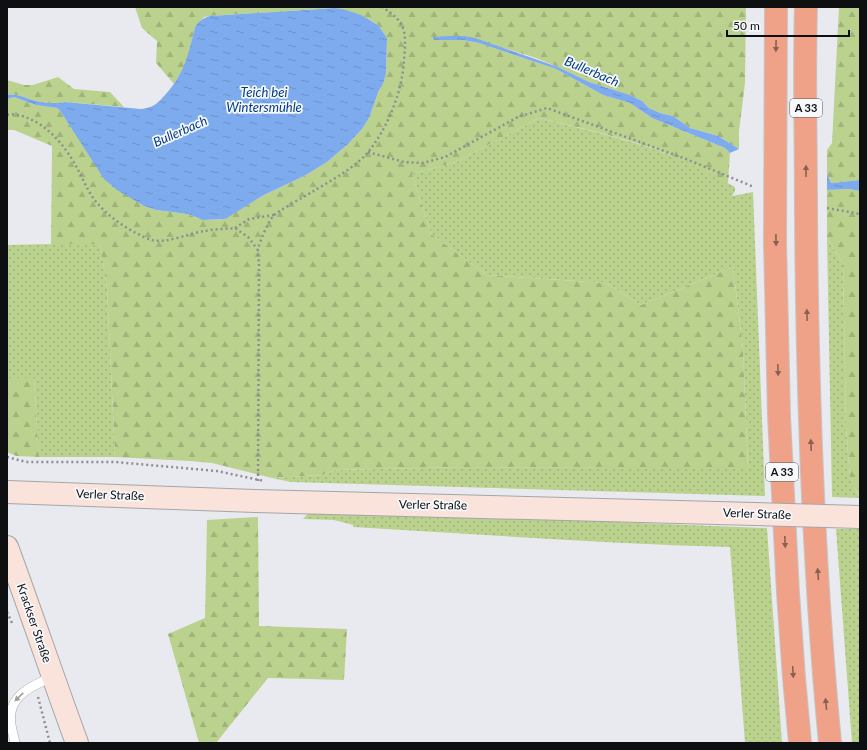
<svg xmlns="http://www.w3.org/2000/svg" width="867" height="750" font-family="Lato,sans-serif">
<style>
.grass{fill:url(#grass-dots)}
.forest{fill:url(#forest-firs)}
.water{fill:url(#water-ripples)}
.lines{fill:none;stroke-linecap:round;stroke-linejoin:round}
.lane-casing{stroke:#a5a6aa;stroke-width:10}
.secondary-casing{stroke:#a5a6aa;stroke-width:24}
.highway-casing{stroke:#c5c5c6;stroke-width:24}
.path{stroke:#8d8e91;stroke-width:2.5;stroke-dasharray:2 3;stroke-linecap:butt}
.lane{stroke:#fff;stroke-width:9}
.secondary{stroke:#fae3db;stroke-width:22}
.highway{stroke:#f0a288;stroke-width:22}
.secondary-bridge-casing{stroke:#a5a6aa;stroke-width:24;stroke-linecap:butt}
.secondary-bridge{stroke:#fae3db;stroke-width:22}
.oneway{fill:#8a6052}
.oneway2{fill:#9f9f9f}
.labels{text-anchor:middle;stroke-width:3.5;stroke-linejoin:round;paint-order:stroke}
.shield{fill:#f6f8fc;stroke:#545557;stroke-width:1}
.shield-label{font-size:11px;font-weight:bold;fill:#0e0f10}
.street-label{font-size:12px;fill:#0e0f10;stroke:#f6f8fc}
.water-label{font-size:13px;font-style:italic;fill:#013b88;stroke:#f6f8fc}
</style>
<defs>
<pattern id="grass-dots" width="8" height="8" patternUnits="userSpaceOnUse"><rect width="8" height="8" fill="#bbd28f"/><path d="M2 2h.1M6 6h.1" fill="none" stroke="#a0b37a" stroke-width="1.8" stroke-linecap="round"/></pattern>
<pattern id="forest-firs" width="22" height="20" patternUnits="userSpaceOnUse"><rect width="22" height="20" fill="#bbd28f"/><path d="M5 1l3.5 6h-7zM16 11l3.5 6h-7z" fill="#a0b37a"/></pattern>
<pattern id="water-ripples" width="26" height="14" patternUnits="userSpaceOnUse"><rect width="26" height="14" fill="#7eabee"/><path d="M2 4q2-2 4 0t4 0M15 11q2-2 4 0t4 0" fill="none" stroke="#6c92cb"/></pattern>
</defs>
<rect width="100%" height="100%" fill="#e9eaef"/>
<g class="grass">
<path d="M 539,118 C 588,130 637,141 683,160 C 701,168 718,178 735,187 L 735,191 L 732,196 L 753,192 L 765,496 L 291,482 L 272,478 L 322,475 L 335,470 L 466,467 L 748,468 L 743,348 L 733,267 L 641,305 L 606,283 L 487,275 L 431,234 L 412,174 L 456,162 Z"/>
<polygon points="827,238 843,263 846,427 850,478 860,498 832,497"/>
<polygon points="100,243 107,287 115,457 39,457 34,378 7,378 7,245"/>
<path d="M 311,510 L 767,528 L 782,743 L 745,743 L 730,547 C 604,544 478,534 353,527 L 353,525 L 334,520 L 303,519 Z"/>
<polygon points="836,529 860,529 860,743 852,743"/>
</g>
<g class="forest">
<path d="M 135,7 L 746,7 L 745,83 L 739,131 L 739,149 L 718,136 L 690,128 L 673,116 L 660,113 L 649,108 L 642,101 L 630,95 L 589,82 L 558,67 L 536,58 L 465,36 L 448,36 L 434,40 L 463,40 L 479,43 L 556,69 L 603,95 L 630,103 L 652,118 L 725,148 L 730,153 L 728,183 C 713,177 699,167 684,161 C 638,140 588,130 539,118 L 456,162 L 412,174 L 431,234 L 487,275 L 606,283 L 641,305 L 733,267 L 743,348 L 748,469 L 466,467 L 335,470 L 322,475 L 272,478 L 212,463 L 190,461 L 115,457 L 107,287 L 100,244 L 51,244 L 52,146 L 14,130 L 7,130 L 7,99 L 14,97 L 36,105 L 57,108 L 61,112 L 111,185 L 144,206 L 156,210 L 188,214 L 197,218 L 208,220 L 224,219 L 262,196 L 306,175 L 327,162 L 347,145 L 362,129 L 369,118 L 379,90 L 383,84 L 386,74 L 387,38 L 378,25 L 370,20 L 335,8 L 210,16 L 204,17 L 195,27 L 186,64 L 174,84 L 156,63 L 157,41 L 142,28 Z"/>
<polygon points="839,7 860,7 860,180 831,183 827,174 827,150 832,143"/>
<path d="M 58,77 L 74,89 L 110,92 L 124,107 L 65,102 C 56,104 45,103 36,101 C 25,98 18,93 7,95 L 7,80 L 24,85 L 33,85 Z"/>
<polygon points="849,189 860,191 860,497 850,479 846,427 843,263 827,238 827,190"/>
<polygon points="7,378 34,378 39,457 16,456 7,452"/>
<polygon points="258,517 259,626 347,629 344,680 268,678 216,743 199,743 168,634 205,618 207,520"/>
</g>
<g class="water">
<path d="M 335,8 L 346,10 L 361,15 L 378,25 L 387,38 L 386,74 L 383,84 L 379,90 L 369,118 L 362,129 L 347,145 L 327,162 L 306,175 L 262,196 L 227,218 L 224,219 L 203,220 L 188,214 L 156,210 L 144,206 L 117,190 L 104,179 L 61,112 L 57,108 L 36,105 L 14,97 L 7,99 L 7,95 C 17,93 25,98 36,101 C 45,103 56,104 65,102 L 141,109 C 153,108 158,103 165,95 C 185,73 188,55 195,27 C 199,21 203,18 210,16 Z"/>
<polygon points="448,36 465,36 475,38 558,67 589,82 630,95 642,101 649,108 660,113 673,116 690,128 718,136 739,149 730,153 725,148 652,118 630,103 603,95 556,69 479,43 463,40 434,40 433,38 433,37"/>
<polygon points="827,174 831,183 860,180 860,191 849,189 827,190"/>
</g>
<g class="lines">
<g class="lane-casing">
<path id="lane" d="M 15,743 C 14,737 12,731 11,725 C 6,697 31,686 52,677"/>
</g>
<g class="secondary-casing">
<g id="secondary">
<polyline points="7,492 255,501 717,513"/>
<path d="M 7,547 C 31,612 53,678 77,743"/>
</g>
</g>
<g class="highway-casing">
<g id="highway">
<polyline points="776,7 775,242 779,416 788,593 794,678 800,743"/>
<path d="M 806,7 C 804,74 806,140 806,207 C 807,386 813,565 830,743"/>
</g>
</g>
<g class="path">
<path d="M 7,115 C 15,113 23,116 30,119 C 53,129 70,153 80,174 C 86,185 90,196 99,205 C 111,219 134,234 152,240 C 166,244 190,233 205,231 C 215,229 225,229 235,228 L 249,238 L 257,249"/>
<polyline points="368,152 404,162 423,163 445,157 518,117 547,108 686,159 754,187"/>
<polyline points="827,208 860,214"/>
<polyline points="235,228 249,219 274,215"/>
<polyline points="7,457 26,462 115,462 217,471 264,481"/>
<path d="M 258,481 L 259,264 C 259,260 257,253 258,249 C 260,240 268,223 273,216 C 278,211 305,196 312,192 C 330,181 355,168 369,151 C 388,127 402,92 404,61 C 406,33 408,23 382,7"/>
<polyline points="7,612 12,623"/>
<polyline points="38,697 50,743"/>
</g>
<use href="#lane" class="lane"/>
<use href="#secondary" class="secondary"/>
<use href="#highway" class="highway"/>
<g class="secondary-bridge-casing">
<polyline id="secondary-bridge" points="717,513 860,517"/>
</g>
<use href="#secondary-bridge" class="secondary-bridge"/>
</g>
<defs><path id="oneway-solid" d="M-6-.8H1V-3.2L6.5 0L1 3.2V.8H-6Z"/></defs>
<g class="oneway">
<use href="#oneway-solid" transform="translate(776 46) rotate(91)"/>
<use href="#oneway-solid" transform="translate(806 171) rotate(-90)"/>
<use href="#oneway-solid" transform="translate(776 240) rotate(89)"/>
<use href="#oneway-solid" transform="translate(807 315) rotate(-91)"/>
<use href="#oneway-solid" transform="translate(778 370) rotate(88)"/>
<use href="#oneway-solid" transform="translate(811 445) rotate(-92)"/>
<use href="#oneway-solid" transform="translate(785 542) rotate(88)"/>
<use href="#oneway-solid" transform="translate(818 574) rotate(-94)"/>
<use href="#oneway-solid" transform="translate(793 672) rotate(87)"/>
<use href="#oneway-solid" transform="translate(826 704) rotate(-95)"/>
</g>
<use class="oneway2" href="#oneway-solid" transform="translate(19 697) rotate(136)"/>
<g class="labels">
<g class="shield">
<rect x="790" y="99" width="32" height="18" rx="3"/>
<rect x="766" y="463" width="32" height="18" rx="3"/>
</g>
<g class="shield-label">
<text x="806" y="112">A 33</text>
<text x="782" y="476">A 33</text>
</g>
<g class="street-label">
<text transform="translate(110 495) rotate(2)" y="4">Verler Straße</text>
<text transform="translate(433 505) rotate(1)" y="4">Verler Straße</text>
<text transform="translate(757 514) rotate(2)" y="4">Verler Straße</text>
<text transform="translate(34 623) rotate(71)" y="4">Krackser Straße</text>
</g>
<g class="water-label">
<text transform="translate(592 71) rotate(23)" y="5">Bullerbach</text>
<text x="264" y="97">Teich bei<tspan x="264" dy="15">Wintersmühle</tspan></text>
<text transform="translate(180 131) rotate(-24)" y="5">Bullerbach</text>
</g>
</g>
<rect width="867" height="750" fill="none" stroke="#0e0f10" stroke-width="16"/>
<path d="M727 30v6h122v-6" fill="none" stroke="#0e0f10" stroke-width="2"/>
<text x="733" y="30" font-size="12" fill="#0e0f10" stroke="#f6f8fc" stroke-width="3" paint-order="stroke">50 m</text>
</svg>
